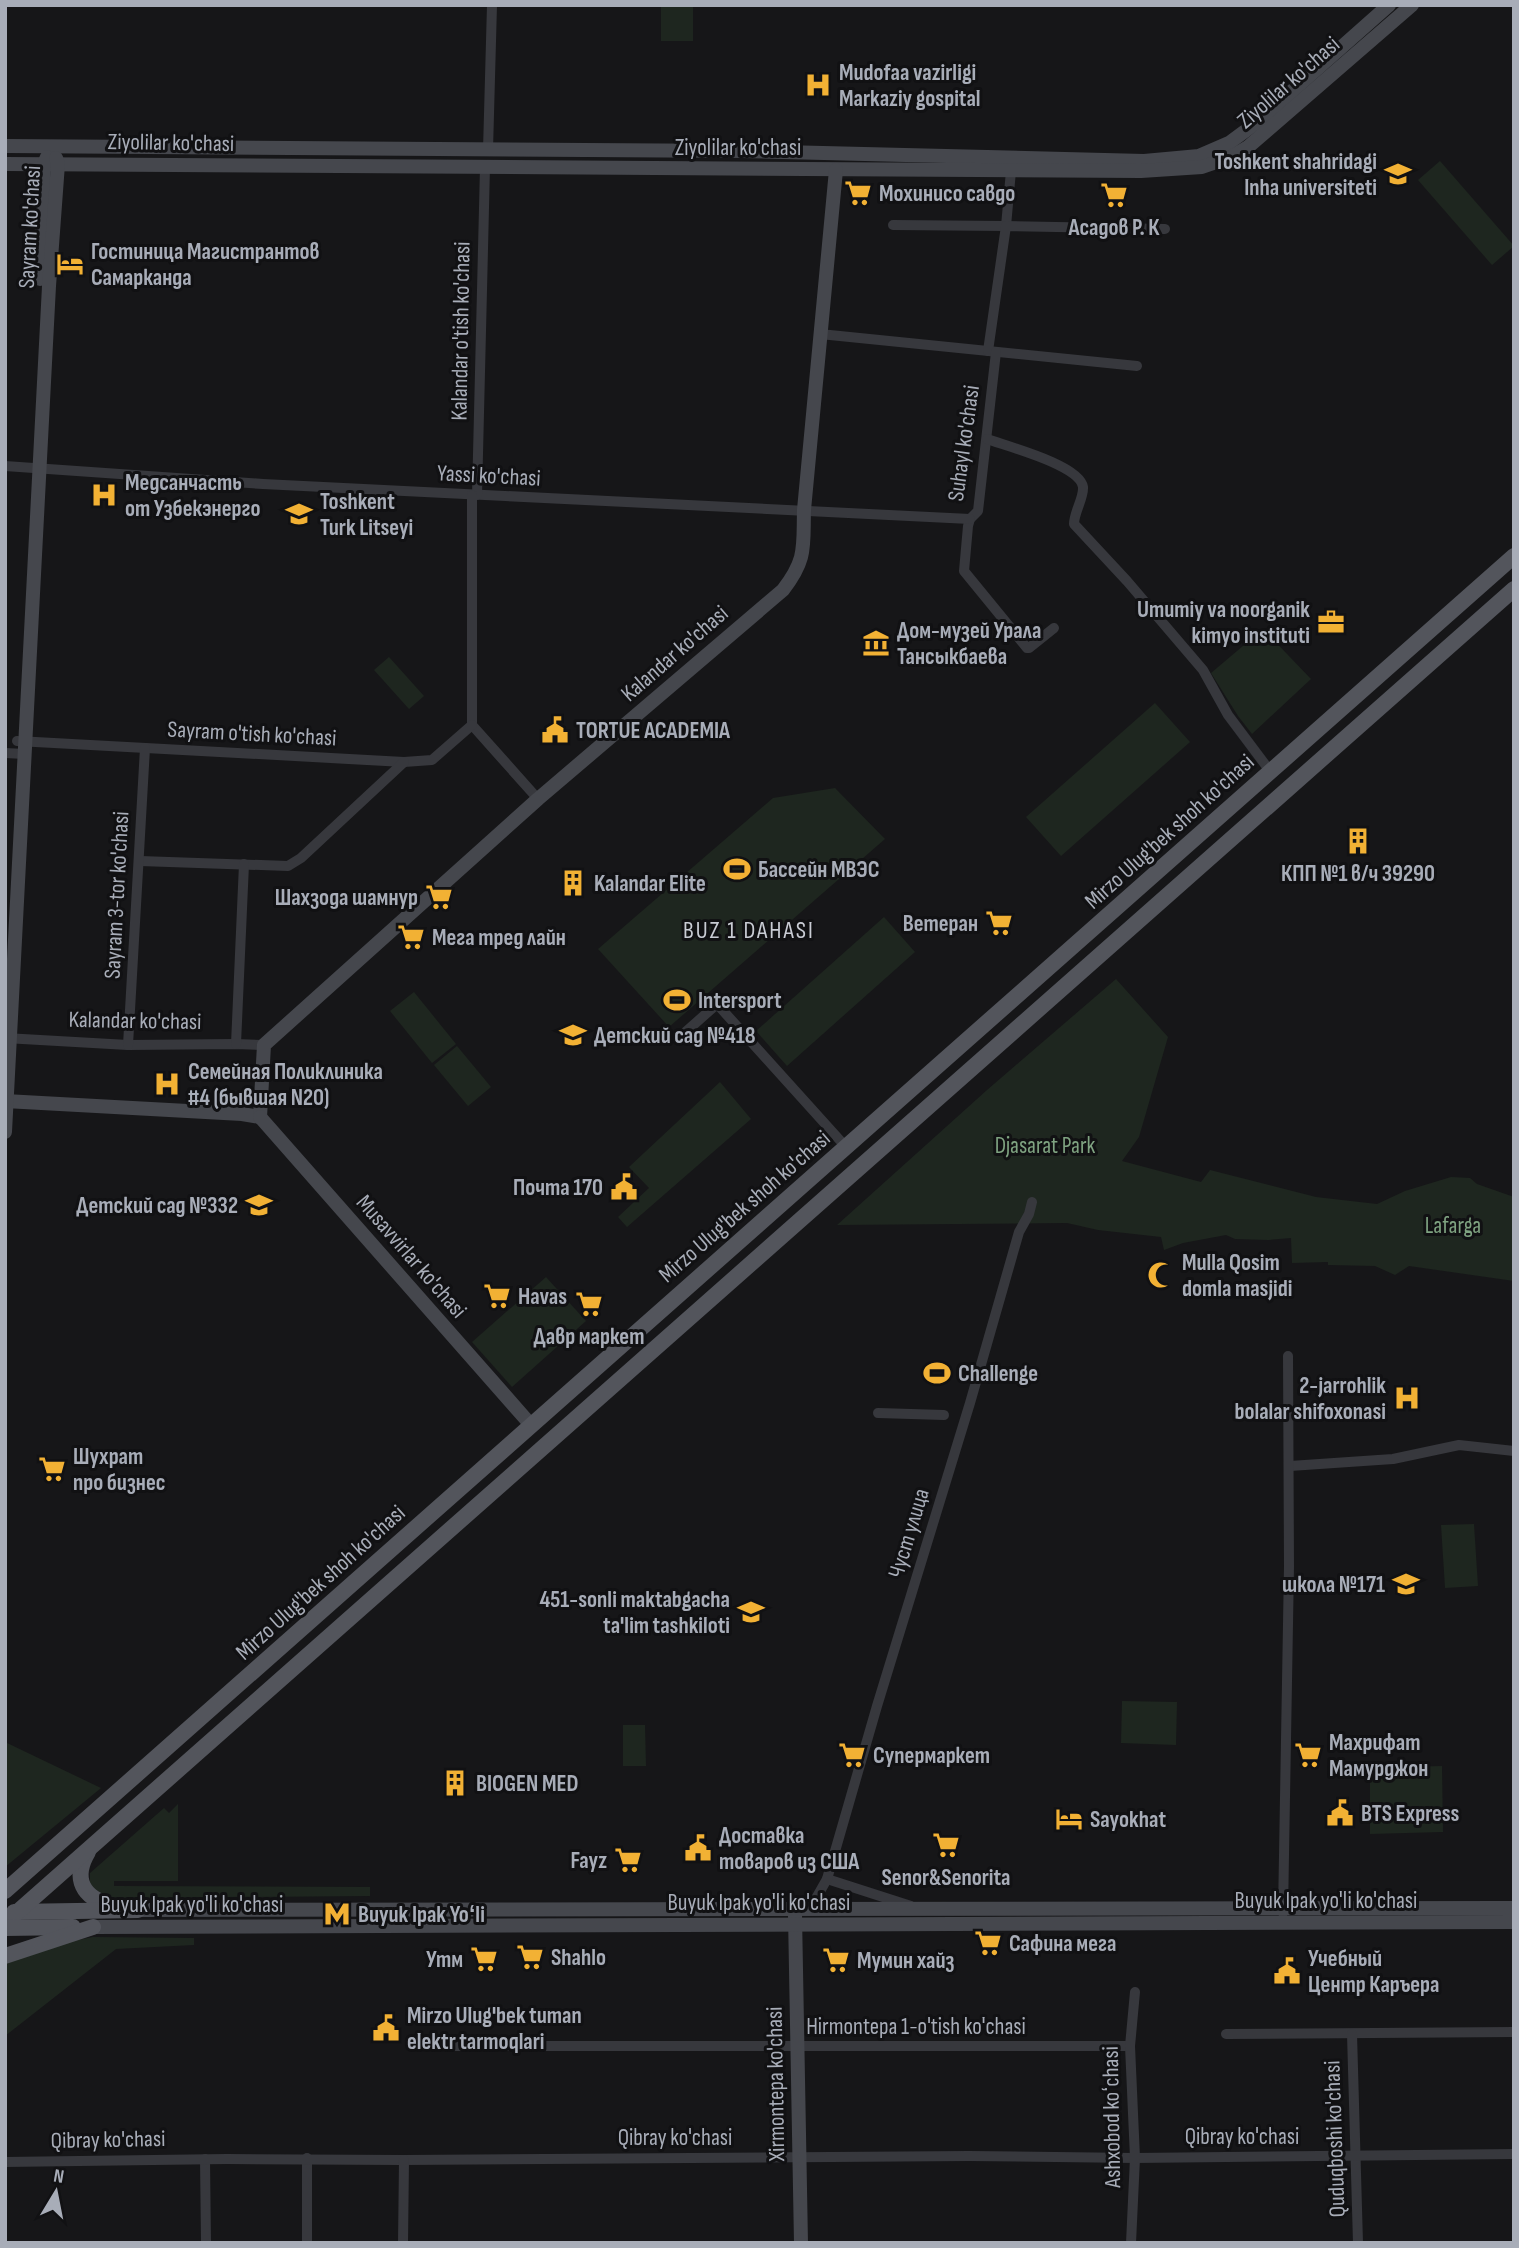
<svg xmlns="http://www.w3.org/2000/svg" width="1519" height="2248" font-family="'Sofia Sans Condensed',sans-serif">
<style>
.green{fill:#1e261f}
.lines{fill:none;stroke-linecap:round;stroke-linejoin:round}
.street{stroke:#37383d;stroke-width:10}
.secondary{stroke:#45474d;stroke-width:14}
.primary{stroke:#53555c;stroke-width:16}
.labels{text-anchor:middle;stroke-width:6;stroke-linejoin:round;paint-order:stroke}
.poi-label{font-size:23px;font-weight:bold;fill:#a8adb8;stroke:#111113;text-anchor:start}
.street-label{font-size:23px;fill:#a8adb8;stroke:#111113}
.park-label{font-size:23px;fill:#7fa381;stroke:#111113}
.neighbourhood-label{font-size:24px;letter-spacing:2px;fill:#c9ccd4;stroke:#111113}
</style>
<rect width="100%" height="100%" fill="#161618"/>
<g class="green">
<rect x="661" y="5" width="32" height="36"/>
<polygon points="1440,161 1514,246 1492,265 1418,180"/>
<polygon points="1263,629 1311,679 1252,734 1238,716 1211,673"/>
<polygon points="389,657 424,696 409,709 374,670"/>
<polygon points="1155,703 1190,742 1061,856 1026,817"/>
<polygon points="835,788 885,839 669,1027 598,949 773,798"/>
<polygon points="884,917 915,952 787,1066 756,1031"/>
<polygon points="1116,979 1168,1037 1139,1137 1122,1161 1201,1182 1210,1170 1316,1197 1377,1204 1405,1191 1451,1177 1470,1178 1477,1184 1514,1197 1514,1281 1409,1266 1395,1275 1375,1266 1328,1265 1328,1262 1292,1263 1291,1238 1268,1240 1235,1239 1226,1235 1183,1243 1164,1250 1161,1237 1098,1230 1067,1223 837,1225 987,1090"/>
<polygon points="414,992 456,1044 432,1063 390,1011"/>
<polygon points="457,1046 491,1087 468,1106 434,1065"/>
<polygon points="720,1082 751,1119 627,1227 618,1217 649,1188 629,1167"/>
<polygon points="546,1277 586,1321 512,1387 472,1342"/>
<polygon points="1474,1524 1478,1586 1445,1588 1441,1525"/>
<polygon points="1122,1701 1177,1702 1176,1745 1121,1743"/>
<polygon points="623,1725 645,1725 646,1766 623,1766"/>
<polygon points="5,1742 101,1788 5,1867"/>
<polygon points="1442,1766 1443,1832 1370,1834 1370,1768"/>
<polygon points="178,1804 178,1881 114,1881 114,1886 370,1887 370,1896 107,1898 90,1885 90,1873 164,1808 169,1813"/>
<polygon points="93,1937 194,1938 194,1945 116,1949 5,2036 5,1963 67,1942"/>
</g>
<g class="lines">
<g class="street">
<polyline points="488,150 492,5"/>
<polyline points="893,225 1006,226 1011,171"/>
<polyline points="820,334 1137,366"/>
<polyline points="988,351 1006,226 1165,229"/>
<polyline points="996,352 978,511 970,519 968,526 964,571 1027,648 1029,648 1054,628"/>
<path d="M 987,439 C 1006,446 1080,465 1083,487 C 1084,498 1074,512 1074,524 L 1127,581 L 1203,670 L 1228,715 L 1270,771"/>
<polyline points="5,466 263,484 970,519"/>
<polyline points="477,495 485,167"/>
<polyline points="472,725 472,495"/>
<polyline points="472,725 538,799"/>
<polyline points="17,741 404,762 432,760 472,725"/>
<polyline points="5,753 25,754"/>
<polyline points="140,861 288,866 301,858 404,762"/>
<polyline points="681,1036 717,1004 846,1147"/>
<polyline points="5,1038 128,1045 236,1044 264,1045"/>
<polyline points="236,1044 244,864"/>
<polyline points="128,1045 145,748"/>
<polyline points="878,1413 944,1415"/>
<polyline points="1290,1466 1393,1459 1459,1445 1514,1451"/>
<polyline points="827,1879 911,1906"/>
<polyline points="810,1909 827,1879 877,1706 970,1403 1019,1232 1029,1214 1032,1202"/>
<polyline points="1283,1913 1289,1566 1288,1356"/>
<polyline points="1226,2034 1514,2032"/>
<polyline points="1352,2034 1358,2243"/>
<polyline points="410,2043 415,2046 1130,2046"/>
<polyline points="307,2158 307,2243"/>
<polyline points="205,2159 206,2243"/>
<polyline points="5,2162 227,2159 404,2160 969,2156 1135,2158 1514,2154"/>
<polyline points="403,2243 404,2160"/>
<polyline points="1131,2243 1135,2158 1130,2046 1135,1992"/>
</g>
<g class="secondary">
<polyline points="5,146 742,151 1144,161 1199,156 1229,143 1256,123 1389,5"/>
<polyline points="5,164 1141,171 1202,167 1231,157 1248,147 1412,5"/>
<polyline points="40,279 44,164 47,157"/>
<polyline points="5,1101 242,1114 260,1117"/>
<path d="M 260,1117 L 264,1045 L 538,799 L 783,590 C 807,559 803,547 804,510 L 836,170"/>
<polyline points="260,1117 531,1425"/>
<polyline points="5,1132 49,286 58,164 56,158"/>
<polyline points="138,1910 1514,1908"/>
<polyline points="795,1915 801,2243"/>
<polyline points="93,1927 1514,1922"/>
</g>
<g class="primary">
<path d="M 88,1852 C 72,1879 83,1898 111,1905"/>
<polyline points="5,1891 1514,556"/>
<polyline points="14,1912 138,1910"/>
<polyline points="5,1923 1514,589"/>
<polyline points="5,1928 73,1927"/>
<polyline points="5,1956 93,1927"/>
</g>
</g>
<defs>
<g id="hospital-bare" transform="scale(2.1)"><path d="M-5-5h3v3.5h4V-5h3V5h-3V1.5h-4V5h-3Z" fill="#f2b134" stroke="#111113" stroke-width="2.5" paint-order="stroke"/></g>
<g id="university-bare" transform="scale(2.1)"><path d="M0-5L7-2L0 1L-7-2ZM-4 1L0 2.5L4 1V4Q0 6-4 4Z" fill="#f2b134" stroke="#111113" stroke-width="2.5" paint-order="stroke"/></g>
<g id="supermarket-bare" transform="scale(2.1)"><path d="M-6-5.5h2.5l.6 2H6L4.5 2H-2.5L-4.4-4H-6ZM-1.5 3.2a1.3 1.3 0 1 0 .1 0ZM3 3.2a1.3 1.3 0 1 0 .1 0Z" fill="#f2b134" stroke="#111113" stroke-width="2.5" paint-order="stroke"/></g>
<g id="hotel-bare" transform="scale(2.1)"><path d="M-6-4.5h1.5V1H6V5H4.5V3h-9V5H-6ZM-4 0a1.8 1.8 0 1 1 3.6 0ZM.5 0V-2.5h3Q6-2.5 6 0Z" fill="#f2b134" stroke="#111113" stroke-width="2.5" paint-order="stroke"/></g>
<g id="school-bare" transform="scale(2.1)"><path d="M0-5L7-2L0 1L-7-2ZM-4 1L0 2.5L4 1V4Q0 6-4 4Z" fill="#f2b134" stroke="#111113" stroke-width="2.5" paint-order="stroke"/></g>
<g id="office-bare" transform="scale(2.1)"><path d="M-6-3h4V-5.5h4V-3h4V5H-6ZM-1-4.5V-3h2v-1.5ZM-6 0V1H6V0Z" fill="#f2b134" stroke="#111113" stroke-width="2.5" paint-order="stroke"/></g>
<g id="museum-bare" transform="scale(2.1)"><path d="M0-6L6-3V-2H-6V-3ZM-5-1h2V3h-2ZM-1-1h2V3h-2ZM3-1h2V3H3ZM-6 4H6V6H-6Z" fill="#f2b134" stroke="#111113" stroke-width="2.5" paint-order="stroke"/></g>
<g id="civic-bare" transform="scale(2.1)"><path d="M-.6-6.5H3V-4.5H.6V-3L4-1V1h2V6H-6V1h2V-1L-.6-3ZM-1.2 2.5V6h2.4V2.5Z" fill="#f2b134" stroke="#111113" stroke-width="2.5" paint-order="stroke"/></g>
<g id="building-bare" transform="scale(2.1)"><path d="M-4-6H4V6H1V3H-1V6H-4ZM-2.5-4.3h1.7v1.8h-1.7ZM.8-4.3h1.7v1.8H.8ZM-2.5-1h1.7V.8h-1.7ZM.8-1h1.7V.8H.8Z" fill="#f2b134" stroke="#111113" stroke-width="2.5" paint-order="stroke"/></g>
<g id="stadium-bare" transform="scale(2.1)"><path d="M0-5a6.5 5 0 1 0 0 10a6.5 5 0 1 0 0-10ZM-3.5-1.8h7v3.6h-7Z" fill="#f2b134" stroke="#111113" stroke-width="2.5" paint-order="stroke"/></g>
<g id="mosque-bare" transform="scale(2.1)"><path d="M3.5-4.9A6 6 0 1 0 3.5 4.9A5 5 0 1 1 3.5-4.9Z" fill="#f2b134" stroke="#111113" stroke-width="2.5" paint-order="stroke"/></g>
<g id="metro-bare" transform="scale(2.1)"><path d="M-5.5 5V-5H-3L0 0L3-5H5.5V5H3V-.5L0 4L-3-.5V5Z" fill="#f2b134" stroke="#111113" stroke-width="2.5" paint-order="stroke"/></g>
</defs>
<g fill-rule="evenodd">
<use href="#hospital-bare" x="818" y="85"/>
<use href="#university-bare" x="1398" y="174"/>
<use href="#supermarket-bare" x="858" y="193"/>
<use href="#supermarket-bare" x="1114" y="195"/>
<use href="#hotel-bare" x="70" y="264"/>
<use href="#hospital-bare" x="104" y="495"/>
<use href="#school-bare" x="299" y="514"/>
<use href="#office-bare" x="1331" y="622"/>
<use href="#museum-bare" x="876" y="643"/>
<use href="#civic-bare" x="555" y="730"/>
<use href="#building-bare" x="1358" y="841"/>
<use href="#stadium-bare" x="737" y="869"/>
<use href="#building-bare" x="573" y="883"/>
<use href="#supermarket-bare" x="439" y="897"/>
<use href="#supermarket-bare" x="999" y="923"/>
<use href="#supermarket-bare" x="411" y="937"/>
<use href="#stadium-bare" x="677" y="1000"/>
<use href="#school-bare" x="573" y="1035"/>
<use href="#hospital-bare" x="167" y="1084"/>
<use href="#civic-bare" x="624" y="1187"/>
<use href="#school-bare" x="259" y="1205"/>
<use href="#mosque-bare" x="1161" y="1275"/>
<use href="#supermarket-bare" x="497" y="1296"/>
<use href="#supermarket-bare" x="589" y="1304"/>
<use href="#stadium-bare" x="937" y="1373"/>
<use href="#hospital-bare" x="1407" y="1398"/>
<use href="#supermarket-bare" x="52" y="1469"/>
<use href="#school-bare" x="1406" y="1584"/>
<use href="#school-bare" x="751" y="1612"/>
<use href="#supermarket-bare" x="852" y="1755"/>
<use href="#supermarket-bare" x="1308" y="1755"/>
<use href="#building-bare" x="455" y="1783"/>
<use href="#civic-bare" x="1340" y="1813"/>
<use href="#hotel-bare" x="1069" y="1819"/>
<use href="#supermarket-bare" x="946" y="1845"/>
<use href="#civic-bare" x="698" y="1848"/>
<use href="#supermarket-bare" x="628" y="1860"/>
<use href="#metro-bare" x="337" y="1914"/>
<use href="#supermarket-bare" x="988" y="1943"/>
<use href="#supermarket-bare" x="530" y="1957"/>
<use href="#supermarket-bare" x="484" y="1959"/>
<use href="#supermarket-bare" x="836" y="1960"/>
<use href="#civic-bare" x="1287" y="1971"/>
<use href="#civic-bare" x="386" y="2028"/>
</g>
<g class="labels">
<g class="poi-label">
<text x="839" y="80">Mudofaa vazirligi<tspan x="839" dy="26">Markaziy gospital</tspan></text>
<text x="1377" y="169" text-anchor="end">Toshkent shahridagi<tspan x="1377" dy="26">Inha universiteti</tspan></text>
<text x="879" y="201">Мохинисо савдо</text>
<text x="1114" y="235" text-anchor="middle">Асадов Р. К</text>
<text x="91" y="259">Гостиница Магистрантов<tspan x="91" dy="26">Самарканда</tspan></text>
<text x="125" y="490">Медсанчасть<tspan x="125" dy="26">от Узбекэнерго</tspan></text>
<text x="320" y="509">Toshkent<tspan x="320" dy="26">Turk Litseyi</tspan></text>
<text x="1310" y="617" text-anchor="end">Umumiy va noorganik<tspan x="1310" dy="26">kimyo instituti</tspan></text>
<text x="897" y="638">Дом-музей Урала<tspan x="897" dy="26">Тансыкбаева</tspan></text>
<text x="576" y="738">TORTUE ACADEMIA</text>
<text x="758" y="877">Бассейн МВЭС</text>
<text x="1358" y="881" text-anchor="middle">КПП №1 в/ч 39290</text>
<text x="594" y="891">Kalandar Elite</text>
<text x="418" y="905" text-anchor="end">Шахзода шамнур</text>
<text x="978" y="931" text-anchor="end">Ветеран</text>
<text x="432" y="945">Мега тред лайн</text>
<text x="698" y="1008">Intersport</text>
<text x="594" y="1043">Детский сад №418</text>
<text x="188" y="1079">Семейная Поликлиника<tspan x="188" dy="26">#4 (бывшая N20)</tspan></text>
<text x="603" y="1195" text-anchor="end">Почта 170</text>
<text x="238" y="1213" text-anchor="end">Детский сад №332</text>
<text x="1182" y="1270">Mulla Qosim<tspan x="1182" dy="26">domla masjidi</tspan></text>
<text x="518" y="1304">Havas</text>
<text x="589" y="1344" text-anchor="middle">Давр маркет</text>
<text x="958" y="1381">Challenge</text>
<text x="1386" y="1393" text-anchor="end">2-jarrohlik<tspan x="1386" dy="26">bolalar shifoxonasi</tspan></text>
<text x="73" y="1464">Шухрат<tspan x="73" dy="26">про бизнес</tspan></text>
<text x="1385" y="1592" text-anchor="end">школа №171</text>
<text x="730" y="1607" text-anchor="end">451-sonli maktabgacha<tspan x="730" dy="26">ta'lim tashkiloti</tspan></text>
<text x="1329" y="1750">Махрифат<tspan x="1329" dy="26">Мамурджон</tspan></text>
<text x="873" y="1763">Супермаркет</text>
<text x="476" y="1791">BIOGEN MED</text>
<text x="1361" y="1821">BTS Express</text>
<text x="1090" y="1827">Sayokhat</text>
<text x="719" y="1843">Доставка<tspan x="719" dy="26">товаров из США</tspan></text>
<text x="607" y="1868" text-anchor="end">Fayz</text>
<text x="946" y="1885" text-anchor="middle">Senor&amp;Senorita</text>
<text x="358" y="1922">Buyuk Ipak Yoʻli</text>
<text x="1009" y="1951">Сафина мега</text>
<text x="551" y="1965">Shahlo</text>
<text x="1308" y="1966">Учебный<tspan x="1308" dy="26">Центр Каръера</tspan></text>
<text x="463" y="1967" text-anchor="end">Утм</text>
<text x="857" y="1968">Мумин хайз</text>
<text x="407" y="2023">Mirzo Ulug'bek tuman<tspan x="407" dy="26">elektr tarmoqlari</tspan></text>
</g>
<g class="street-label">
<text transform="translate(1288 82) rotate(-41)" y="8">Ziyolilar ko'chasi</text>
<text transform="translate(171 142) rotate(1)" y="8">Ziyolilar ko'chasi</text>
<text x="738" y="155">Ziyolilar ko'chasi</text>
<text transform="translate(29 227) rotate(-87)" y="8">Sayram ko'chasi</text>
<text transform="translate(460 331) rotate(-89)" y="8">Kalandar o'tish ko'chasi</text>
<text transform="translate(963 443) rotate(-82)" y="8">Suhayl ko'chasi</text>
<text transform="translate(489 475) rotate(3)" y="8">Yassi ko'chasi</text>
<text transform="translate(674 653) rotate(-41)" y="8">Kalandar ko'chasi</text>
<text transform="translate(252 733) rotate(3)" y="8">Sayram o'tish ko'chasi</text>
<text transform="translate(1169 831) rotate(-42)" y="8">Mirzo Ulug'bek shoh ko'chasi</text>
<text transform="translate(116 895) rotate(-87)" y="8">Sayram 3-tor ko'chasi</text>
<text transform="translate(135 1020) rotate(1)" y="8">Kalandar ko'chasi</text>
<text transform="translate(744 1206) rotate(-41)" y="8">Mirzo Ulug'bek shoh ko'chasi</text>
<text transform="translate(412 1256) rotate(49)" y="8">Musavvirlar ko'chasi</text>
<text transform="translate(908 1533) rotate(-73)" y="8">Чуст улица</text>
<text transform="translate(320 1582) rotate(-42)" y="8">Mirzo Ulug'bek shoh ko'chasi</text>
<text x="1326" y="1908">Buyuk Ipak yo'li ko'chasi</text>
<text x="759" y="1910">Buyuk Ipak yo'li ko'chasi</text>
<text x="192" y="1912">Buyuk Ipak yo'li ko'chasi</text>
<text x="916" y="2034">Hirmontepa 1-o'tish ko'chasi</text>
<text transform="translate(775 2084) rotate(-91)" y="8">Xirmontepa ko'chasi</text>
<text transform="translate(1111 2117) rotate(-91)" y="8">Ashxobod koʻchasi</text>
<text x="1242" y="2144">Qibray ko'chasi</text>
<text x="675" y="2145">Qibray ko'chasi</text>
<text transform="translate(108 2139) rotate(-1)" y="8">Qibray ko'chasi</text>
<text transform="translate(1334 2139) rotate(-92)" y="8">Quduqboshi ko'chasi</text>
</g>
<g class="park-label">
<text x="1045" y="1153">Djasarat Park</text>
<text x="1453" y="1233">Lafarga</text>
</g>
<g class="neighbourhood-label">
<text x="749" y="938">BUZ 1 DAHASI</text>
</g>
</g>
<rect width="1519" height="2248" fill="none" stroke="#a8adb8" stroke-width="14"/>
<g transform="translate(56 2192) rotate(10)" stroke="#111113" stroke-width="5" paint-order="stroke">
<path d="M0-5L12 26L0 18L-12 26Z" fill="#a8adb8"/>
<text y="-10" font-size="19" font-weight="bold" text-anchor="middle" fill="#a8adb8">N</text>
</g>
</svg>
